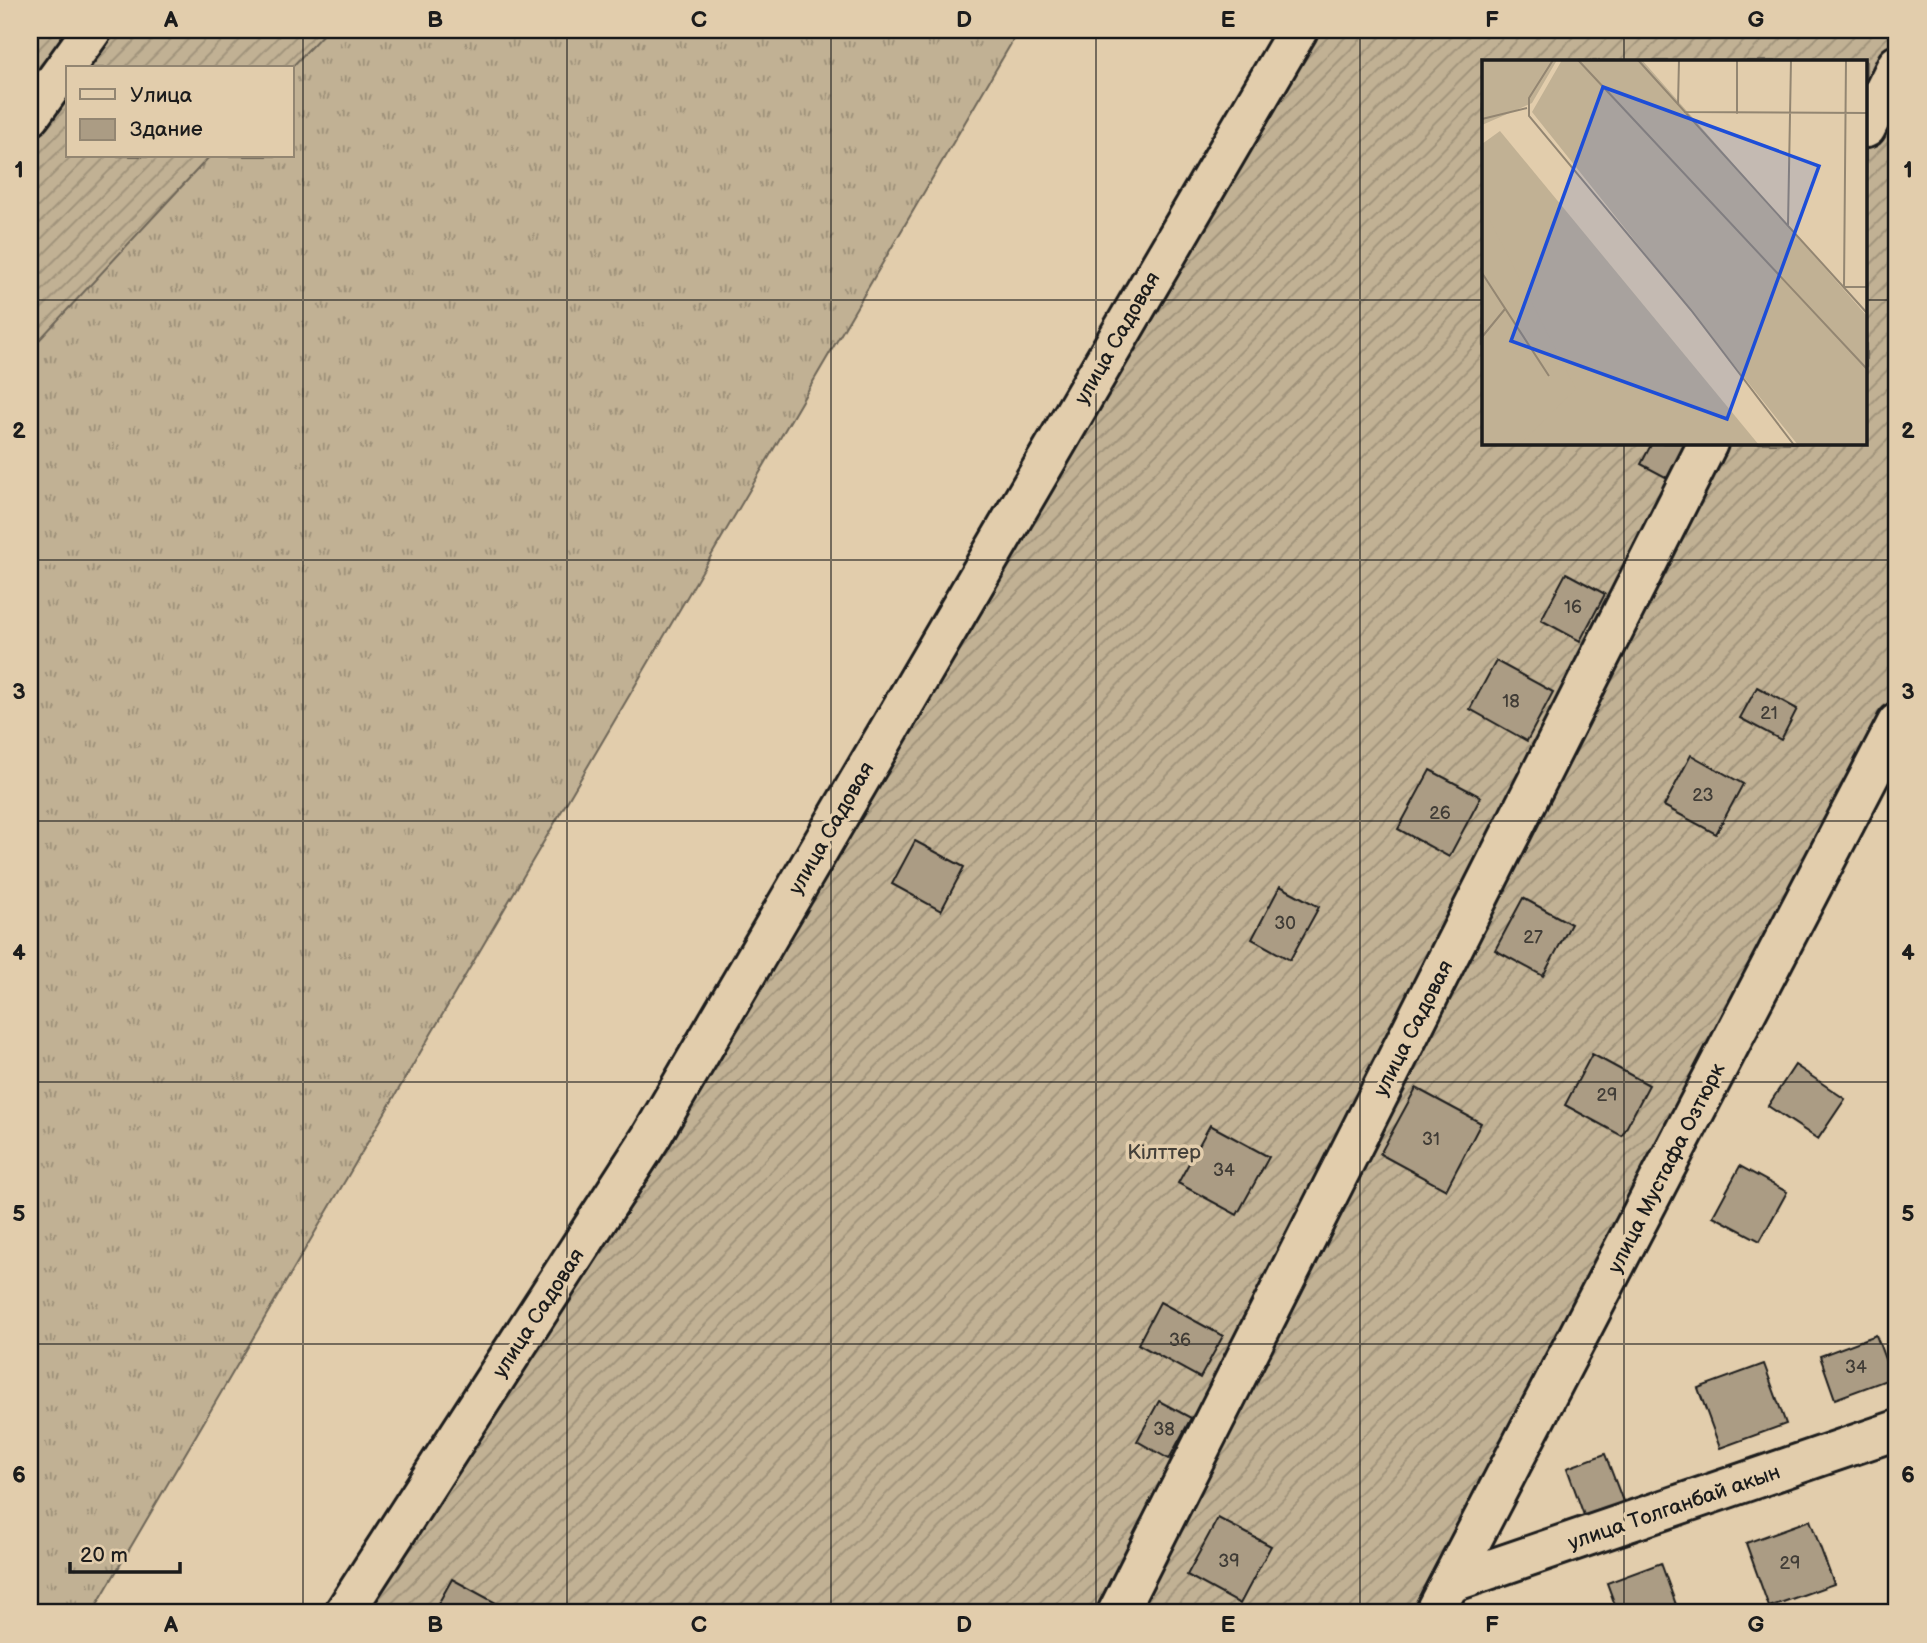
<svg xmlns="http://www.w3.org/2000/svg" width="1927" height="1643" font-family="'Balsamiq Sans',sans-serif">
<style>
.grass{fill:url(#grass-tufts);stroke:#6e6658;stroke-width:2}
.garden{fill:url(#garden-furrows);stroke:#6e6658;stroke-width:2;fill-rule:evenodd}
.building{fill:#ab9c84;stroke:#1c1c1c;stroke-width:2}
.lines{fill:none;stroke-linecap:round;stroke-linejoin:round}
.street-casing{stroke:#1c1c1c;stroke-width:44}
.secondary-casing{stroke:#1c1c1c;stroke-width:44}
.street{stroke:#e2cdac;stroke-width:38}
.secondary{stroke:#e2cdac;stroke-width:38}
.grid{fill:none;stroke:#1c1c1c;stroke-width:2;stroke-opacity:0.55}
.labels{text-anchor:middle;stroke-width:7;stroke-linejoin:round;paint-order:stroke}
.number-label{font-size:18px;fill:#403c36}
.street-label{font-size:21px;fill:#1c1c1c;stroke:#e2cdac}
.park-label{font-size:21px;fill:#45413a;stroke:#e2cdac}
.inset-road{fill:none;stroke:#938672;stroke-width:2}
.view{fill:#1d4ed8;fill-opacity:0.15;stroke:#1d4ed8;stroke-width:3.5}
.inset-edge{fill:none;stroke:#1c1c1c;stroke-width:3.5}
.neatline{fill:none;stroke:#1c1c1c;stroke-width:2.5}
.grid-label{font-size:23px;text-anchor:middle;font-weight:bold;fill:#1c1c1c}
</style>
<defs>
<pattern id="grass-tufts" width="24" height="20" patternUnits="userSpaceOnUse" patternTransform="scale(1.75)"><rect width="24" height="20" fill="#c1b194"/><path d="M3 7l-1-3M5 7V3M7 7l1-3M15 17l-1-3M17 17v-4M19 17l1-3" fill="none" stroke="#9c8f78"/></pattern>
<pattern id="garden-furrows" width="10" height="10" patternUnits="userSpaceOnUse" patternTransform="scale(1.75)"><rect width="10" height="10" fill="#c1b194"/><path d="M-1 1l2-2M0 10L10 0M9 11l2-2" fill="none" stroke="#9c8f78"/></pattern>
</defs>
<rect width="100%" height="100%" fill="#e2cdac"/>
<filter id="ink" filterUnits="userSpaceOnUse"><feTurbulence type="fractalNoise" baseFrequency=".0143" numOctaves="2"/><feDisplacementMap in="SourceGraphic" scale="14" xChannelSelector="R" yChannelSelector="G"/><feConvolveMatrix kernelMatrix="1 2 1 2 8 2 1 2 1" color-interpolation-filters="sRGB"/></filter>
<g filter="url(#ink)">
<polygon class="grass" points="188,30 1019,30 92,1613 30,1613 30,212 78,156 292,156 292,68 154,68"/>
<g class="garden">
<polygon points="30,30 327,30 291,68 68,68 68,156 210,156 30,350"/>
<path d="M 1314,30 L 1897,30 L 1897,761 L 1431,1613 L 349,1613 ZM 1484,61 L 1866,61 L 1866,443 L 1484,443 Z"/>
</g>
<g class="building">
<polygon points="1652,443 1691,443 1671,480 1641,464"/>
<polygon points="1566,573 1605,594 1580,641 1541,620"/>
<polygon points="1496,661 1553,692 1527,741 1470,709"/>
<polygon points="1757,687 1797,709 1781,740 1740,718"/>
<polygon points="1691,755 1743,784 1716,834 1664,806"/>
<polygon points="1430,770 1481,797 1449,857 1398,829"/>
<polygon points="915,841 964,867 941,911 892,884"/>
<polygon points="1280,886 1319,907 1290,960 1252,939"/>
<polygon points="1523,898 1571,924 1543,976 1495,950"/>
<polygon points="1592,1054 1649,1085 1622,1136 1565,1105"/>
<polygon points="1795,1065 1845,1099 1818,1139 1768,1106"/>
<polygon points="1416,1088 1481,1123 1446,1190 1380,1154"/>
<polygon points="1210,1125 1269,1157 1237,1215 1178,1183"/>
<polygon points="1740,1166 1787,1192 1760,1241 1713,1216"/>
<polygon points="1160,1302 1223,1336 1200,1378 1138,1344"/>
<polygon points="1876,1335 1892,1378 1835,1399 1820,1356"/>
<polygon points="1897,1339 1897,1357 1892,1341"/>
<polygon points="1764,1364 1786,1424 1720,1448 1698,1388"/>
<polygon points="1159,1401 1191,1418 1169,1459 1137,1441"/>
<polygon points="1605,1454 1624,1504 1585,1518 1567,1468"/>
<polygon points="1218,1518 1271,1546 1240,1604 1187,1575"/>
<polygon points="1810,1520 1834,1584 1769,1607 1746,1543"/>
<polygon points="1661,1563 1679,1613 1618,1613 1607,1583"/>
<polygon points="452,1579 509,1610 507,1613 433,1613"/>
</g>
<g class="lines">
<g class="street-casing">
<g id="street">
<polyline points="30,116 92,30"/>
<polyline points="1866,128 1897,65"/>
<polyline points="1450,1583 1897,1430"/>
<polyline points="1117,1613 1708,443"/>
<polyline points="1434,1613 1897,723"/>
</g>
</g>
<g class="secondary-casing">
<polyline id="secondary" points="344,1613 651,1137 1298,30"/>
</g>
<use href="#street" class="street"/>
<use href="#secondary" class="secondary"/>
</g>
</g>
<path class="grid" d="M 303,30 L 303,1613M 567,30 L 567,1613M 831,30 L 831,1613M 1096,30 L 1096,1613M 1360,30 L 1360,1613M 1624,30 L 1624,61M 30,300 L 1484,300M 1866,300 L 1897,300M 1624,443 L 1624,1613M 30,560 L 1897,560M 30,821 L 1897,821M 30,1082 L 1897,1082M 30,1344 L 1897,1344"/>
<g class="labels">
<g class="number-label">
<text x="1573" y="613">16</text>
<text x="1511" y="707">18</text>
<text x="1769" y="719">21</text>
<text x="1703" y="801">23</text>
<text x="1440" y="819">26</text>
<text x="1285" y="929">30</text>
<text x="1533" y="943">27</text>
<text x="1607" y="1101">29</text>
<text x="1431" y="1145">31</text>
<text x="1224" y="1176">34</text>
<text x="1180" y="1346">36</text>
<text x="1856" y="1373">34</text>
<text x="1164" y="1435">38</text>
<text x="1229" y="1567">39</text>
<text x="1790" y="1569">29</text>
</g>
<g class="street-label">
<text transform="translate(1117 338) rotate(-60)" y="7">улица Садовая</text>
<text transform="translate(831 828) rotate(-60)" y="7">улица Садовая</text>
<text transform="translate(1413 1028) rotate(-63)" y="7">улица Садовая</text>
<text transform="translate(1666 1168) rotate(-63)" y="7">улица Мустафа Озтюрк</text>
<text transform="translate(538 1313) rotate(-57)" y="7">улица Садовая</text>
<text transform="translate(1674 1507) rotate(-19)" y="7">улица Толганбай акын</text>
</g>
<g class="park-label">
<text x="1164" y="1159">Кілттер</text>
</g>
</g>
<g transform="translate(1482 60)">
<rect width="385" height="385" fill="#e2cdac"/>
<path d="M 18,71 L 277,385 L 0,385 L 0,84 Z" fill="#c1b194"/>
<path d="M 0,0 L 75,0 L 50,43 L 0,65 ZM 80,0 L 160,0 L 385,256 L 385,385 L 316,385 L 50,52 ZM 0,145 L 94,329 L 37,385 L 0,385 Z" fill="#c1b194"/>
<path class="inset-road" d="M 71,0 L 47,38 L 47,56 L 209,250 L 312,385M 96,0 L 385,309M 156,0 L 385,253M 255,0 L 255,54M 364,0 L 362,227 L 385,227M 196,45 L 197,0M 202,52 L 385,53M 0,59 L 45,48M 306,165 L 309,0M 0,213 L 67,316M 0,277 L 23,249"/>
<path class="view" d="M 121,27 L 337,106 L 245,359 L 29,281 Z"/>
<rect width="385" height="385" class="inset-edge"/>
</g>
<rect width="1927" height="1643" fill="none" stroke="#e2cdac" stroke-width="77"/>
<rect x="66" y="66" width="228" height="91" fill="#e2cdac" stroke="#938672" stroke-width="2"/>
<rect x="80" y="89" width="35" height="10" fill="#e2cdac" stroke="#938672" stroke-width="2"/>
<text x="130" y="102" font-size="21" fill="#1c1c1c">Улица</text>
<rect x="80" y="119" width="35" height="21" fill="#ab9c84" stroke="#938672" stroke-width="2"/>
<text x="130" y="136" font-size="21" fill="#1c1c1c">Здание</text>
<path d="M70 1562v10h110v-10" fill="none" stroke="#1c1c1c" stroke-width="3.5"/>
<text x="80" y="1562" font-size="21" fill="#1c1c1c" stroke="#e2cdac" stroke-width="5" paint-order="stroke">20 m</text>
<rect x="38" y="38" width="1850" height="1566" class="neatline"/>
<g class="grid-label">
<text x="171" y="27">A</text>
<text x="435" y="27">B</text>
<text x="699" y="27">C</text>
<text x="964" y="27">D</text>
<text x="1228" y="27">E</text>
<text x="1492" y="27">F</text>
<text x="1756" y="27">G</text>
<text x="19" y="177">1</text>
<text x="1908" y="177">1</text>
<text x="19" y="438">2</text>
<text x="1908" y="438">2</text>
<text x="19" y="699">3</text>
<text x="1908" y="699">3</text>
<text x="19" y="960">4</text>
<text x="1908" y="960">4</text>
<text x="19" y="1221">5</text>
<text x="1908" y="1221">5</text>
<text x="19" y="1482">6</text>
<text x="1908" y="1482">6</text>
<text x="171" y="1632">A</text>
<text x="435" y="1632">B</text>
<text x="699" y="1632">C</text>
<text x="964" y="1632">D</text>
<text x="1228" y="1632">E</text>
<text x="1492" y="1632">F</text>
<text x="1756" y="1632">G</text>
</g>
</svg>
